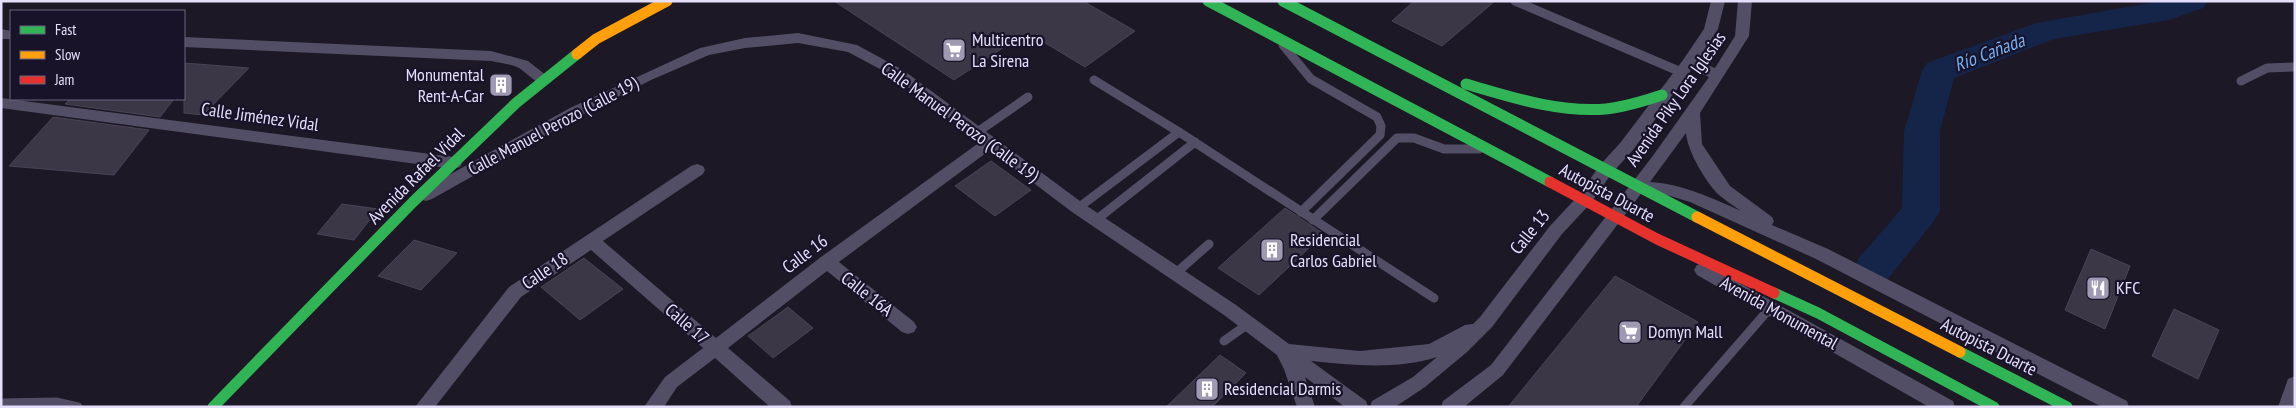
<svg xmlns="http://www.w3.org/2000/svg" width="2296" height="408" font-family="'PT Sans Narrow',sans-serif">
<style>
.lines{fill:none;stroke-linecap:round;stroke-linejoin:round}
.river{fill:#152549;fill-rule:evenodd}
.building{fill:#3b3746;stroke:#494457}
.lane{stroke:#524e65;stroke-width:9}
.street{fill:#524e65;fill-rule:evenodd}
.fast{stroke:#30b455;stroke-width:11}
.slow{stroke:#ff9f0a;stroke-width:11}
.jam{stroke:#e5322d;stroke-width:11}
.labels{text-anchor:middle;stroke-width:4.5;stroke-linejoin:round;paint-order:stroke}
.poi-label{font-size:18px;fill:#e5dffc;stroke:#19132a;text-anchor:start}
.street-label{font-size:18px;fill:#e5dffc;stroke:#19132a}
.water-label{font-size:19px;font-style:italic;fill:#76b0f4;stroke:#19132a}
</style>
<rect width="100%" height="100%" fill="#1c1825"/>
<g class="lines">
<polygon class="river" points="2161,1 2208,1 2203,8 2169,20 2054,39 1954,78 1940,131 1940,211 1934,221 1887,280 1873,284 1859,280 1853,269 1859,258 1902,208 1904,131 1922,71 1927,63 2036,23"/>
</g>
<g class="building">
<polygon points="834,1 1083,1 1135,31 1085,67 1027,32 954,80"/>
<polygon points="1414,1 1495,1 1442,46 1392,21"/>
<polygon points="184,63 249,68 203,115 184,113"/>
<polygon points="70,99 174,99 160,117 65,104"/>
<polygon points="53,117 149,130 114,175 9,166"/>
<polygon points="991,161 1031,190 995,216 955,186"/>
<polygon points="342,204 378,209 354,240 317,234"/>
<polygon points="1285,208 1324,234 1259,295 1218,268"/>
<polygon points="414,240 457,253 421,290 378,276"/>
<polygon points="2091,249 2130,266 2105,329 2065,310"/>
<polygon points="584,258 623,289 580,320 541,287"/>
<polygon points="1615,276 1698,322 1636,407 1508,407"/>
<polygon points="788,307 813,328 773,358 748,336"/>
<polygon points="2174,309 2219,330 2198,379 2152,356"/>
<polygon points="1220,355 1246,373 1212,407 1166,407"/>
</g>
<g class="lines">
<g class="lane">
<polyline points="1515,1 1681,72"/>
<polyline points="1283,45 1311,79 1377,117 1381,126 1380,135 1301,212"/>
<polyline points="1094,80 1179,132 1434,298"/>
<polyline points="2241,81 2267,68 2295,67"/>
<polyline points="976,133 1028,97"/>
<polyline points="1078,208 1179,132"/>
<polyline points="1096,220 1195,142"/>
<polyline points="1313,220 1397,138 1414,138 1444,149 1479,149"/>
<polyline points="1176,273 1209,244"/>
<polyline points="1224,341 1248,324"/>
<polyline points="1,403 56,402 78,407"/>
<polyline points="1684,407 1770,308"/>
</g>
<g class="street">
<path d="M 1711,1 L 1725,1 L 1718,29 L 1697,61 L 1715,68 L 1735,36 L 1738,1 L 1752,1 L 1749,36 L 1700,113 L 1702,144 L 1730,186 L 1772,217 L 1774,221 L 1772,225 L 1828,249 L 2127,401 L 2129,407 L 2102,407 L 1816,259 L 1690,202 L 1667,195 L 1643,191 L 1503,375 L 1464,407 L 1441,407 L 1443,401 L 1491,365 L 1652,157 L 1709,77 L 1691,70 L 1633,150 L 1612,173 L 1590,204 L 1562,234 L 1492,327 L 1467,352 L 1425,387 L 1395,407 L 1370,407 L 1372,401 L 1413,377 L 1437,357 C 1397,370 1351,365 1311,361 L 1366,401 L 1368,407 L 1345,407 L 1305,377 L 1315,407 L 1297,407 L 1284,369 L 1277,355 L 1224,315 L 1072,212 L 990,150 L 839,262 L 914,322 L 917,327 L 914,332 L 908,334 L 902,332 L 827,271 L 728,348 L 790,401 L 792,407 L 770,407 L 715,358 L 677,387 L 664,407 L 644,407 L 665,377 L 703,348 L 591,250 L 521,297 L 435,407 L 415,407 L 509,287 L 691,166 L 697,164 L 703,166 L 705,170 L 703,174 L 603,241 L 716,338 L 821,257 L 980,142 L 893,76 L 848,52 L 798,43 L 745,48 L 709,55 L 651,80 L 580,116 L 432,199 L 426,201 L 420,199 L 418,195 L 420,191 L 570,108 L 700,48 L 745,38 L 798,33 L 857,45 L 903,70 L 1084,204 L 1236,305 L 1289,344 L 1360,351 L 1429,344 L 1465,325 L 1473,324 L 1480,317 L 1550,226 L 1578,196 L 1600,165 L 1621,142 L 1683,60 L 1704,29 ZM 1686,133 C 1687,150 1706,183 1719,195 C 1726,201 1734,206 1741,211 C 1712,198 1683,184 1650,182 Z"/>
<polygon points="1,29 11,31 11,39 1,39"/>
<path d="M 184,37 L 491,51 L 528,61 L 552,80 L 550,83 C 537,87 529,74 519,68 C 511,64 500,63 491,61 L 184,47 Z"/>
<polygon points="1,98 454,157 460,159 462,163 460,167 454,169 1,108"/>
<polygon points="1703,263 1953,401 1955,407 1929,407 1697,275 1694,270 1697,265"/>
<polygon points="2295,376 2295,407 2278,407 2288,379"/>
</g>
<g class="fast">
<polyline points="1208,1 1550,182"/>
<polyline points="1283,1 1697,217"/>
<path d="M 1466,84 C 1511,97 1558,113 1606,109 C 1625,107 1644,101 1662,95"/>
<polyline points="1774,293 1818,313 1994,407"/>
<polyline points="1960,352 2067,407"/>
<polyline points="213,407 413,202 516,103 577,54"/>
</g>
<g class="slow">
<polyline points="577,54 596,39 667,1"/>
<polyline points="1697,217 1960,352"/>
</g>
<polyline class="jam" points="1550,182 1657,239 1774,293"/>
</g>
<defs>
<g id="supermarket-square" transform="scale(1.25)"><rect x="-9" y="-9" width="18" height="18" rx="4" fill="#9f99b1" stroke="#19132a"/><path d="M-6-5.5h2.5l.6 2H6L4.5 2H-2.5L-4.4-4H-6ZM-1.5 3.2a1.3 1.3 0 1 0 .1 0ZM3 3.2a1.3 1.3 0 1 0 .1 0Z" fill="#fff"/></g>
<g id="building-square" transform="scale(1.25)"><rect x="-9" y="-9" width="18" height="18" rx="4" fill="#9f99b1" stroke="#19132a"/><path d="M-4-6H4V6H1V3H-1V6H-4ZM-2.5-4.3h1.7v1.8h-1.7ZM.8-4.3h1.7v1.8H.8ZM-2.5-1h1.7V.8h-1.7ZM.8-1h1.7V.8H.8Z" fill="#fff"/></g>
<g id="restaurant-square" transform="scale(1.25)"><rect x="-9" y="-9" width="18" height="18" rx="4" fill="#9f99b1" stroke="#19132a"/><path d="M-5-6h1v4h1v-4h1v4h1v-4h1v5L-1.5 .5V6h-2V.5L-5-1ZM5-6V6H3V1.5H1.5Q1.5-4 5-6Z" fill="#fff"/></g>
</defs>
<g fill-rule="evenodd">
<use href="#supermarket-square" x="954" y="50"/>
<use href="#building-square" x="501" y="85"/>
<use href="#building-square" x="1272" y="250"/>
<use href="#restaurant-square" x="2098" y="288"/>
<use href="#supermarket-square" x="1630" y="332"/>
<use href="#building-square" x="1207" y="389"/>
</g>
<g class="labels">
<g class="poi-label">
<text x="972" y="46">Multicentro<tspan x="972" dy="21">La Sirena</tspan></text>
<text x="484" y="81" text-anchor="end">Monumental<tspan x="484" dy="21">Rent-A-Car</tspan></text>
<text x="1290" y="246">Residencial<tspan x="1290" dy="21">Carlos Gabriel</tspan></text>
<text x="2116" y="294">KFC</text>
<text x="1648" y="338">Domyn Mall</text>
<text x="1224" y="395">Residencial Darmis</text>
</g>
<g class="street-label">
<text transform="translate(1676 99) rotate(-55)" y="6">Avenida Piky Lora Iglesias</text>
<text transform="translate(260 117) rotate(8)" y="6">Calle Jiménez Vidal</text>
<text transform="translate(960 122) rotate(36)" y="6">Calle Manuel Perozo (Calle 19)</text>
<text transform="translate(553 126) rotate(-28)" y="6">Calle Manuel Perozo (Calle 19)</text>
<text transform="translate(416 176) rotate(-45)" y="6">Avenida Rafael Vidal</text>
<text transform="translate(1607 193) rotate(28)" y="6">Autopista Duarte</text>
<text transform="translate(1530 232) rotate(-51)" y="6">Calle 13</text>
<text transform="translate(805 254) rotate(-37)" y="6">Calle 16</text>
<text transform="translate(545 271) rotate(-34)" y="6">Calle 18</text>
<text transform="translate(867 294) rotate(38)" y="6">Calle 16A</text>
<text transform="translate(1779 313) rotate(29)" y="6">Avenida Monumental</text>
<text transform="translate(687 324) rotate(41)" y="6">Calle 17</text>
<text transform="translate(1989 347) rotate(27)" y="6">Autopista Duarte</text>
</g>
<g class="water-label">
<text transform="translate(1989 52) rotate(-21)" y="7">Río Cañada</text>
</g>
</g>
<rect width="2296" height="408" fill="none" stroke="#e5dffc" stroke-width="5"/>
<rect x="10" y="10" width="175" height="90" fill="#19132a" stroke="#6b657e"/>
<rect x="20" y="26" width="25" height="8" fill="#30b455" stroke="#6b657e"/>
<text x="55" y="35" font-size="15" fill="#e5dffc">Fast</text>
<rect x="20" y="51" width="25" height="8" fill="#ff9f0a" stroke="#6b657e"/>
<text x="55" y="60" font-size="15" fill="#e5dffc">Slow</text>
<rect x="20" y="76" width="25" height="8" fill="#e5322d" stroke="#6b657e"/>
<text x="55" y="85" font-size="15" fill="#e5dffc">Jam</text>
</svg>
